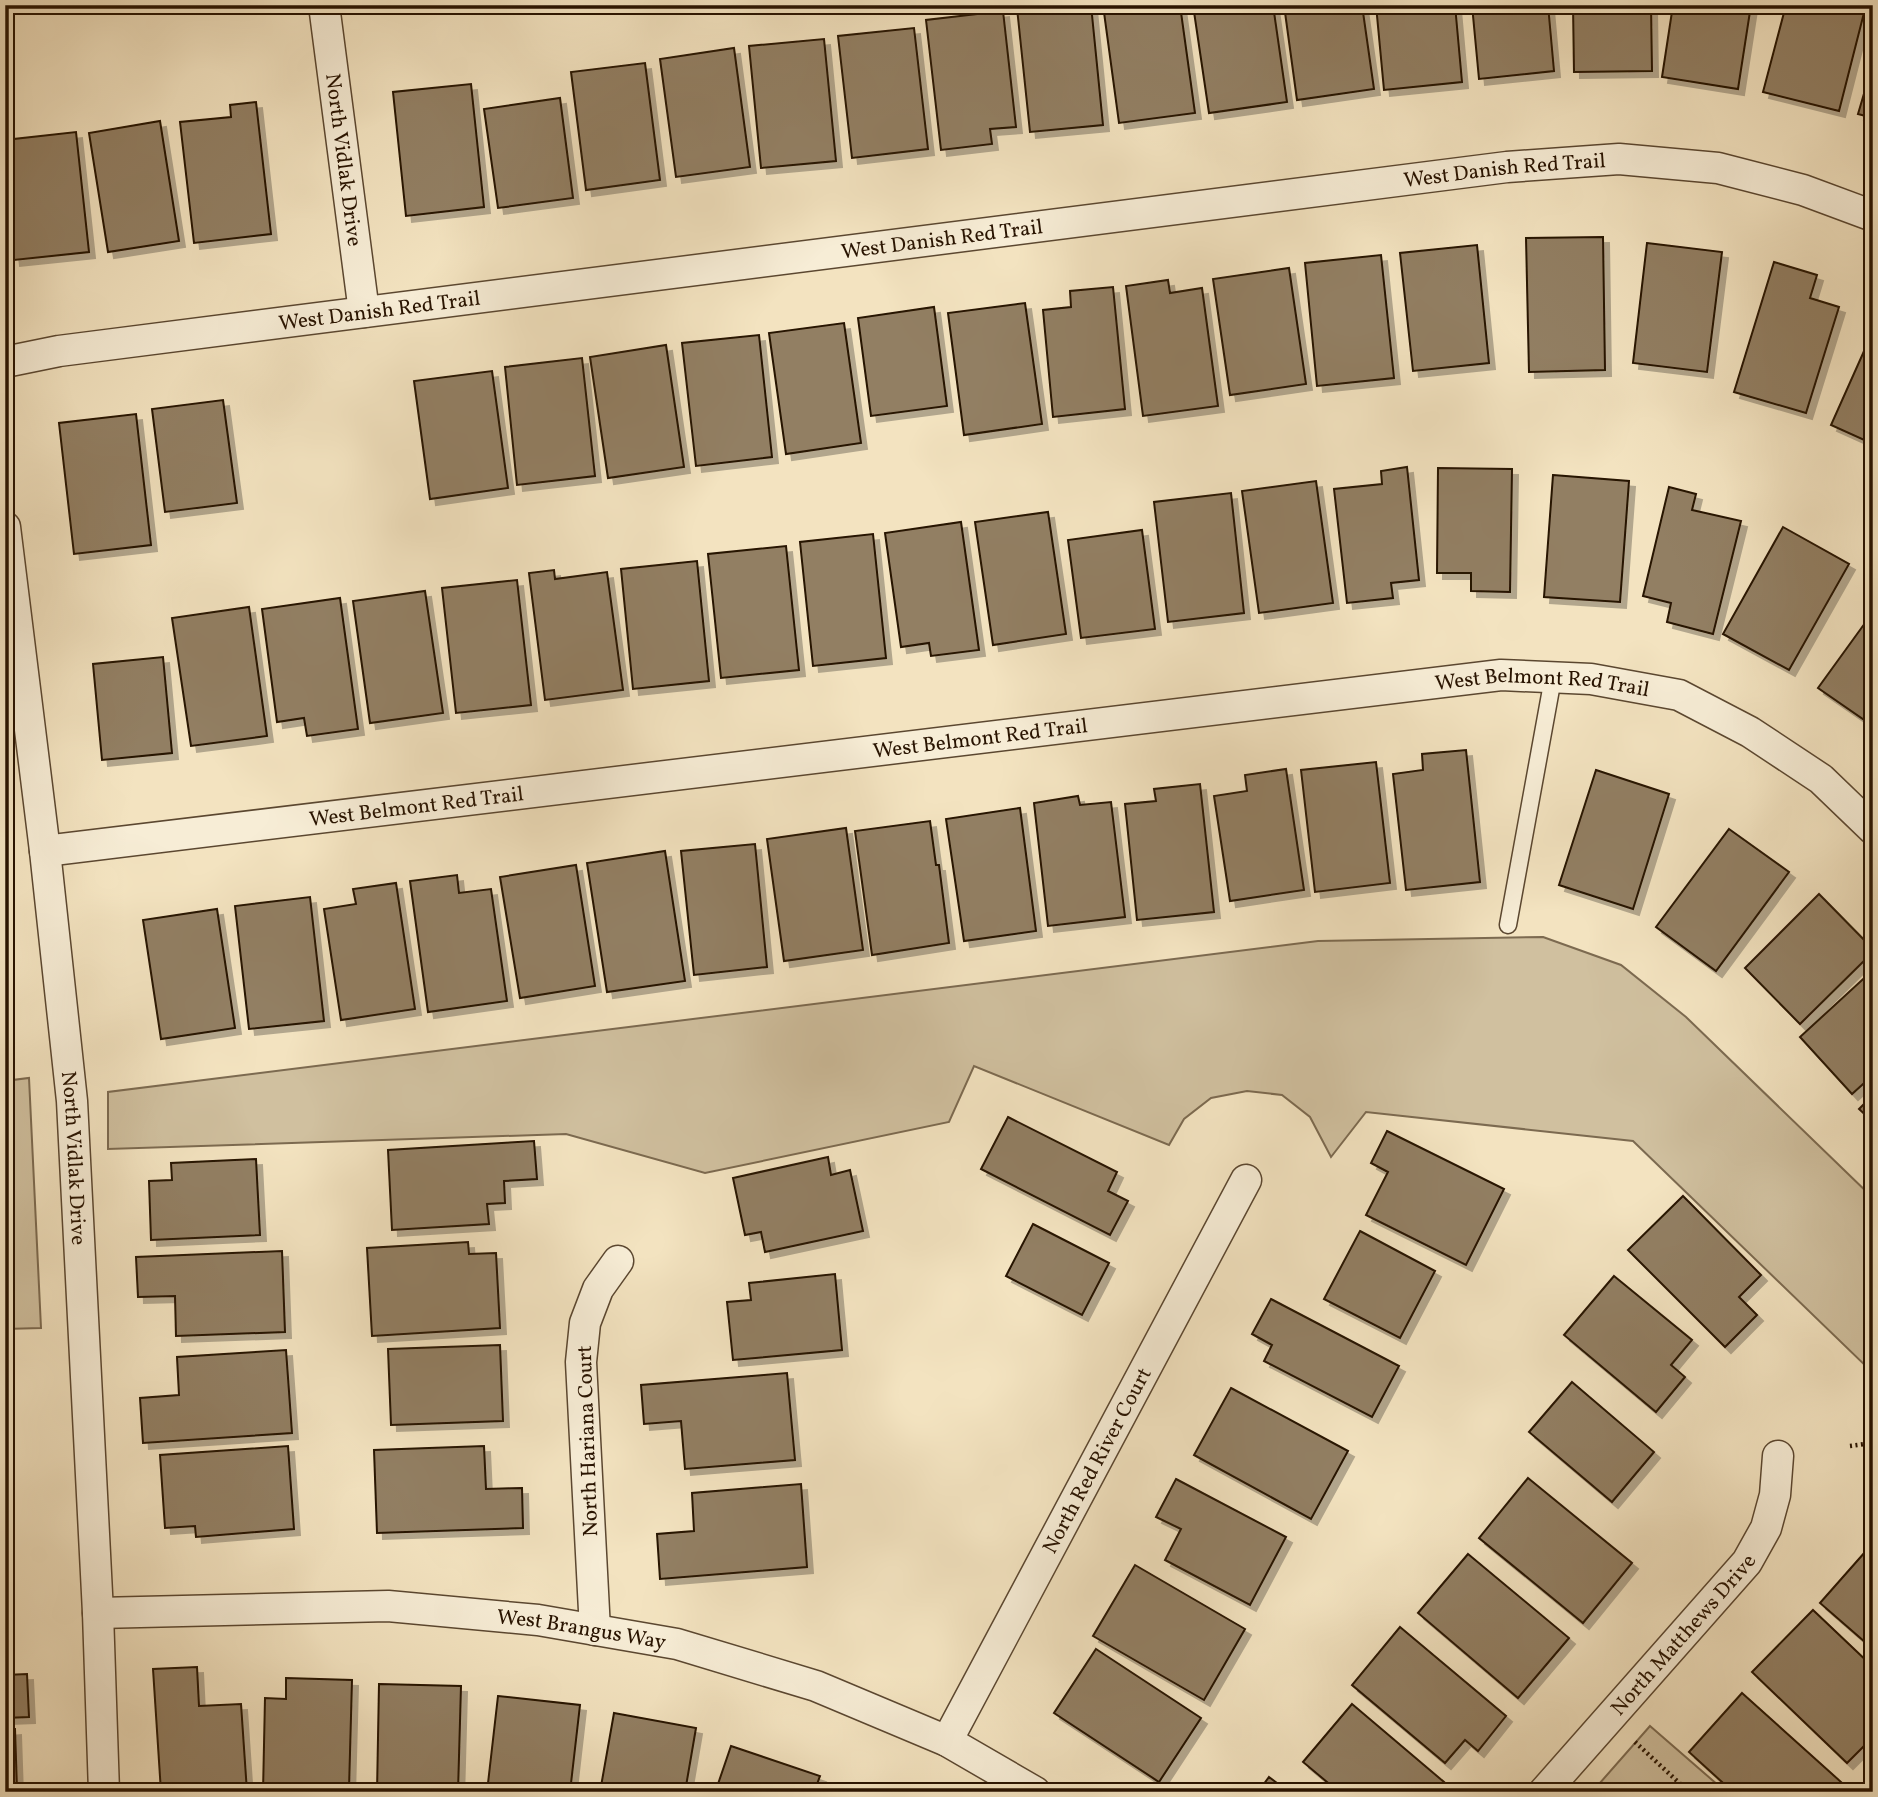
<svg xmlns="http://www.w3.org/2000/svg" width="1878" height="1797" font-family="Vollkorn,serif">
<style>
.green{fill:#d0c09f;stroke:#7c6a50;stroke-width:2}
.building{fill:#927f64;stroke:#281300;stroke-width:2;filter:url(#shadow)}
.lines{fill:none;stroke-linecap:round;stroke-linejoin:round}
.service-casing{stroke:#5b4730;stroke-width:19}
.minor-casing{stroke:#5b4730;stroke-width:33}
.path{stroke:#281300;stroke-width:4.5;stroke-dasharray:2 3.5;stroke-linecap:butt}
.service{stroke:#f7edd6;stroke-width:16}
.minor{stroke:#f7edd6;stroke-width:30}
.labels{text-anchor:middle;stroke-width:6;stroke-linejoin:round;paint-order:stroke}
.street-label{font-size:21px;fill:#281300;stroke:#f7edd6}
</style>
<defs>
<filter id="shadow"><feDropShadow dx="6" dy="6" stdDeviation="0" flood-color="#0004"/></filter>
</defs>
<rect width="100%" height="100%" fill="#f3e3c0"/>
<filter id="stains"><feTurbulence type="fractalNoise" baseFrequency=".00286" numOctaves="4"/><feColorMatrix values="0 0 0 0 .2 0 0 0 0 .09 0 0 0 0 .02 0 0 0 .5 -.17"/></filter>
<radialGradient id="worn" r=".72"><stop offset=".6" stop-color="#630" stop-opacity="0"/><stop offset="1" stop-color="#630" stop-opacity=".3"/></radialGradient>
<g class="green">
<polygon points="1543,937 1621,965 1686,1017 1873,1198 1873,1373 1633,1141 1366,1112 1331,1157 1310,1117 1282,1095 1247,1091 1211,1098 1184,1119 1169,1145 974,1066 949,1122 705,1173 566,1134 108,1149 108,1092 1318,941"/>
<polygon points="29,1078 41,1328 5,1329 5,1081"/>
<polygon points="1650,1726 1726,1792 1592,1792"/>
</g>
<g class="building">
<polygon points="1047,5 1091,5 1103,125 1030,132 1017,8"/>
<polygon points="1103,5 1180,5 1195,113 1119,123"/>
<polygon points="1193,5 1273,5 1287,102 1209,113"/>
<polygon points="1284,5 1362,5 1374,89 1297,100"/>
<polygon points="1376,5 1455,5 1462,82 1384,90"/>
<polygon points="1472,5 1548,5 1554,71 1479,79"/>
<polygon points="1573,5 1651,5 1652,71 1574,72"/>
<polygon points="1673,5 1751,5 1738,89 1662,77"/>
<polygon points="1786,5 1866,5 1839,111 1763,92"/>
<polygon points="1003,11 1016,127 990,129 992,144 941,150 926,20"/>
<polygon points="914,28 928,149 852,158 838,36"/>
<polygon points="824,39 836,161 761,168 749,46"/>
<polygon points="734,48 750,167 676,177 660,59"/>
<polygon points="645,63 660,180 586,190 571,72"/>
<polygon points="1873,63 1873,118 1858,114"/>
<polygon points="471,84 484,207 406,216 393,92"/>
<polygon points="560,98 573,198 498,208 484,109"/>
<polygon points="256,102 271,234 194,243 180,122 231,117 230,105"/>
<polygon points="160,121 179,241 108,252 89,133"/>
<polygon points="76,132 89,252 14,260 5,177 5,140"/>
<polygon points="1603,237 1605,370 1529,372 1526,238"/>
<polygon points="1647,243 1722,252 1707,372 1633,363"/>
<polygon points="1477,245 1489,363 1413,371 1400,253"/>
<polygon points="1381,255 1394,378 1317,386 1305,263"/>
<polygon points="1774,262 1817,275 1810,298 1839,307 1806,413 1734,392"/>
<polygon points="1289,268 1306,384 1230,395 1213,279"/>
<polygon points="1168,280 1170,293 1202,288 1218,406 1143,416 1126,286"/>
<polygon points="1113,287 1125,409 1053,417 1043,310 1071,307 1070,291"/>
<polygon points="1025,303 1042,424 964,435 948,313"/>
<polygon points="934,307 947,406 871,416 858,318"/>
<polygon points="844,323 861,443 786,454 769,333"/>
<polygon points="1873,331 1873,444 1831,425"/>
<polygon points="759,335 772,457 696,466 682,343"/>
<polygon points="666,345 684,467 608,478 590,357"/>
<polygon points="582,358 595,476 517,485 505,367"/>
<polygon points="492,371 508,488 430,499 414,381"/>
<polygon points="223,400 237,503 165,512 152,409"/>
<polygon points="136,414 151,545 74,554 59,423"/>
<polygon points="1407,467 1419,580 1391,583 1393,598 1347,603 1334,489 1382,484 1381,471"/>
<polygon points="1438,468 1512,469 1510,592 1471,591 1471,573 1437,573"/>
<polygon points="1553,475 1629,481 1620,602 1544,597"/>
<polygon points="1316,481 1333,603 1259,613 1242,491"/>
<polygon points="1669,487 1696,494 1692,510 1741,521 1713,634 1667,622 1671,603 1643,596"/>
<polygon points="1231,493 1244,613 1168,622 1154,502"/>
<polygon points="1048,512 1066,634 993,645 975,522"/>
<polygon points="961,522 979,650 931,656 929,643 901,647 885,533"/>
<polygon points="1783,527 1849,564 1789,670 1723,634"/>
<polygon points="1142,530 1155,629 1081,638 1068,540"/>
<polygon points="873,534 886,658 813,666 800,542"/>
<polygon points="786,546 799,670 721,678 708,554"/>
<polygon points="697,561 709,681 633,689 621,569"/>
<polygon points="554,570 555,579 607,572 623,690 545,700 529,573"/>
<polygon points="517,580 531,705 456,713 442,588"/>
<polygon points="425,591 443,713 370,723 353,601"/>
<polygon points="340,598 358,729 307,736 304,718 277,722 262,609"/>
<polygon points="249,607 267,736 191,746 172,618"/>
<polygon points="1873,612 1873,726 1818,688"/>
<polygon points="163,657 172,753 102,760 93,664"/>
<polygon points="1466,750 1480,882 1406,890 1393,774 1423,770 1422,754"/>
<polygon points="1376,762 1390,883 1315,892 1301,770"/>
<polygon points="1286,769 1304,890 1230,901 1214,796 1247,791 1245,775"/>
<polygon points="1596,770 1669,794 1633,909 1559,885"/>
<polygon points="1200,784 1214,912 1137,920 1125,804 1156,801 1154,789"/>
<polygon points="1078,796 1080,805 1111,802 1125,917 1048,926 1034,803"/>
<polygon points="1020,808 1036,931 964,941 946,819"/>
<polygon points="930,821 936,865 939,865 949,943 872,955 855,831"/>
<polygon points="846,828 863,950 784,961 767,839"/>
<polygon points="1729,829 1789,872 1716,971 1656,927"/>
<polygon points="755,844 767,967 694,975 681,851"/>
<polygon points="665,851 685,981 607,992 587,863"/>
<polygon points="576,865 595,986 520,998 500,877"/>
<polygon points="457,875 459,893 491,889 507,1001 428,1012 410,881"/>
<polygon points="396,883 415,1009 341,1020 324,909 356,904 353,889"/>
<polygon points="1819,894 1873,949 1873,952 1800,1024 1745,968"/>
<polygon points="310,897 324,1021 249,1029 235,906"/>
<polygon points="217,909 235,1028 161,1039 143,920"/>
<polygon points="1873,970 1873,1075 1852,1094 1800,1037"/>
<polygon points="1873,1095 1873,1122 1859,1109"/>
<polygon points="1008,1117 1117,1172 1108,1191 1128,1201 1110,1235 981,1169"/>
<polygon points="1387,1131 1504,1189 1466,1265 1366,1215 1388,1172 1371,1163"/>
<polygon points="534,1141 537,1179 504,1181 505,1203 487,1204 489,1224 392,1230 388,1150"/>
<polygon points="828,1157 831,1175 850,1170 863,1231 765,1252 761,1232 745,1235 733,1178"/>
<polygon points="256,1159 260,1235 151,1240 149,1181 172,1180 171,1163"/>
<polygon points="1683,1196 1761,1275 1739,1297 1757,1315 1725,1347 1628,1250"/>
<polygon points="1033,1224 1109,1263 1082,1315 1006,1276"/>
<polygon points="1360,1231 1435,1271 1400,1338 1324,1299"/>
<polygon points="468,1242 469,1254 496,1253 500,1328 372,1336 367,1248"/>
<polygon points="282,1251 285,1332 176,1336 175,1296 138,1297 136,1257"/>
<polygon points="835,1274 842,1350 733,1360 727,1302 751,1300 749,1283"/>
<polygon points="1614,1276 1692,1340 1671,1365 1685,1377 1656,1412 1564,1335"/>
<polygon points="1271,1299 1399,1366 1372,1417 1264,1361 1272,1345 1252,1334"/>
<polygon points="500,1345 503,1421 391,1425 388,1349"/>
<polygon points="286,1350 292,1433 143,1443 140,1398 179,1395 177,1357"/>
<polygon points="787,1373 795,1460 685,1469 681,1421 644,1424 641,1385"/>
<polygon points="1572,1382 1654,1452 1612,1502 1529,1432"/>
<polygon points="1231,1388 1348,1451 1311,1519 1194,1455"/>
<polygon points="288,1446 294,1529 196,1537 195,1526 165,1528 160,1455"/>
<polygon points="484,1446 486,1489 522,1488 523,1528 377,1533 374,1450"/>
<polygon points="1528,1478 1632,1563 1583,1623 1479,1538"/>
<polygon points="1176,1479 1286,1537 1250,1605 1165,1560 1181,1529 1156,1517"/>
<polygon points="801,1484 807,1567 660,1579 657,1534 694,1531 692,1493"/>
<polygon points="1873,1543 1873,1649 1820,1603"/>
<polygon points="1468,1554 1569,1638 1518,1698 1418,1613"/>
<polygon points="1135,1565 1245,1629 1204,1700 1093,1636"/>
<polygon points="1813,1610 1873,1667 1873,1737 1847,1763 1752,1672"/>
<polygon points="1400,1627 1506,1716 1478,1751 1465,1740 1445,1763 1352,1685"/>
<polygon points="1096,1649 1201,1718 1159,1782 1054,1713"/>
<polygon points="197,1667 199,1706 241,1704 247,1792 161,1792 153,1669"/>
<polygon points="27,1674 29,1717 5,1718 5,1675"/>
<polygon points="286,1678 352,1680 349,1789 300,1787 300,1792 263,1792 265,1698 286,1699"/>
<polygon points="379,1684 461,1686 458,1792 377,1792"/>
<polygon points="1742,1693 1841,1782 1832,1792 1733,1792 1689,1752"/>
<polygon points="498,1696 580,1705 570,1792 487,1792"/>
<polygon points="1352,1704 1444,1782 1436,1792 1339,1792 1303,1762"/>
<polygon points="614,1713 696,1728 685,1792 600,1792"/>
<polygon points="15,1729 17,1789 5,1789 5,1730"/>
<polygon points="731,1746 820,1776 814,1792 733,1792 734,1789 718,1784"/>
<polygon points="1269,1777 1289,1792 1258,1792"/>
</g>
<g class="lines">
<g class="service-casing">
<polyline id="service" points="1508,925 1553,678"/>
</g>
<g class="minor-casing">
<g id="minor">
<path id="s1" d="M 324,5 L 364,312"/>
<path id="s2" d="M 5,362 L 59,351 L 1507,167 L 1619,159 L 1718,168 L 1803,190 L 1873,216"/>
<path id="s3" d="M 5,527 L 45,851 L 72,1101 L 98,1613 L 104,1792"/>
<path id="s4" d="M 45,851 L 1501,675 L 1591,679 L 1679,695 L 1750,732 L 1821,779 L 1873,829"/>
<path id="s5" d="M 98,1613 L 388,1606 L 538,1620 L 677,1644 L 816,1686 L 947,1741 L 1035,1792"/>
<polyline points="595,1630 581,1362 585,1323 598,1289 618,1261"/>
<path id="s6" d="M 947,1741 L 1246,1180"/>
<path id="s7" d="M 1544,1792 L 1747,1562 L 1766,1528 L 1775,1495 L 1778,1456"/>
</g>
</g>
<g class="path">
<polyline points="1850,1446 1873,1443"/>
<polyline points="1635,1742 1689,1792"/>
</g>
<use href="#service" class="service"/>
<use href="#minor" class="minor"/>
</g>
<g class="labels">
<g class="street-label">
<text dy="7" stroke="none"><textPath href="#s1" startOffset="156">North Vidlak Drive</textPath></text>
<text dy="7" stroke="none"><textPath href="#s2" startOffset="1512">West Danish Red Trail</textPath></text>
<text dy="7" stroke="none"><textPath href="#s2" startOffset="945">West Danish Red Trail</textPath></text>
<text dy="7" stroke="none"><textPath href="#s2" startOffset="378">West Danish Red Trail</textPath></text>
<text dy="7" stroke="none"><textPath href="#s4" startOffset="1508">West Belmont Red Trail</textPath></text>
<text dy="7" stroke="none"><textPath href="#s4" startOffset="942">West Belmont Red Trail</textPath></text>
<text dy="7" stroke="none"><textPath href="#s4" startOffset="374">West Belmont Red Trail</textPath></text>
<text dy="7" stroke="none"><textPath href="#s3" startOffset="635">North Vidlak Drive</textPath></text>
<text transform="translate(587 1441) rotate(-92)" y="7">North Hariana Court</text>
<text dy="7" stroke="none"><textPath href="#s6" startOffset="318">North Red River Court</textPath></text>
<text dy="7" stroke="none"><textPath href="#s5" startOffset="485">West Brangus Way</textPath></text>
<text dy="7" stroke="none"><textPath href="#s7" startOffset="210">North Matthews Drive</textPath></text>
</g>
</g>
<rect width="1878" height="1797" fill="none" stroke="#f3e3c0" stroke-width="28"/>
<rect x="7" y="7" width="1864" height="1783" fill="none" stroke="#281300" stroke-width="3.5"/>
<rect x="14" y="14" width="1850" height="1769" fill="none" stroke="#281300" stroke-width="2"/>
<rect width="100%" height="100%" filter="url(#stains)"/>
<rect width="100%" height="100%" fill="url(#worn)"/>
</svg>
